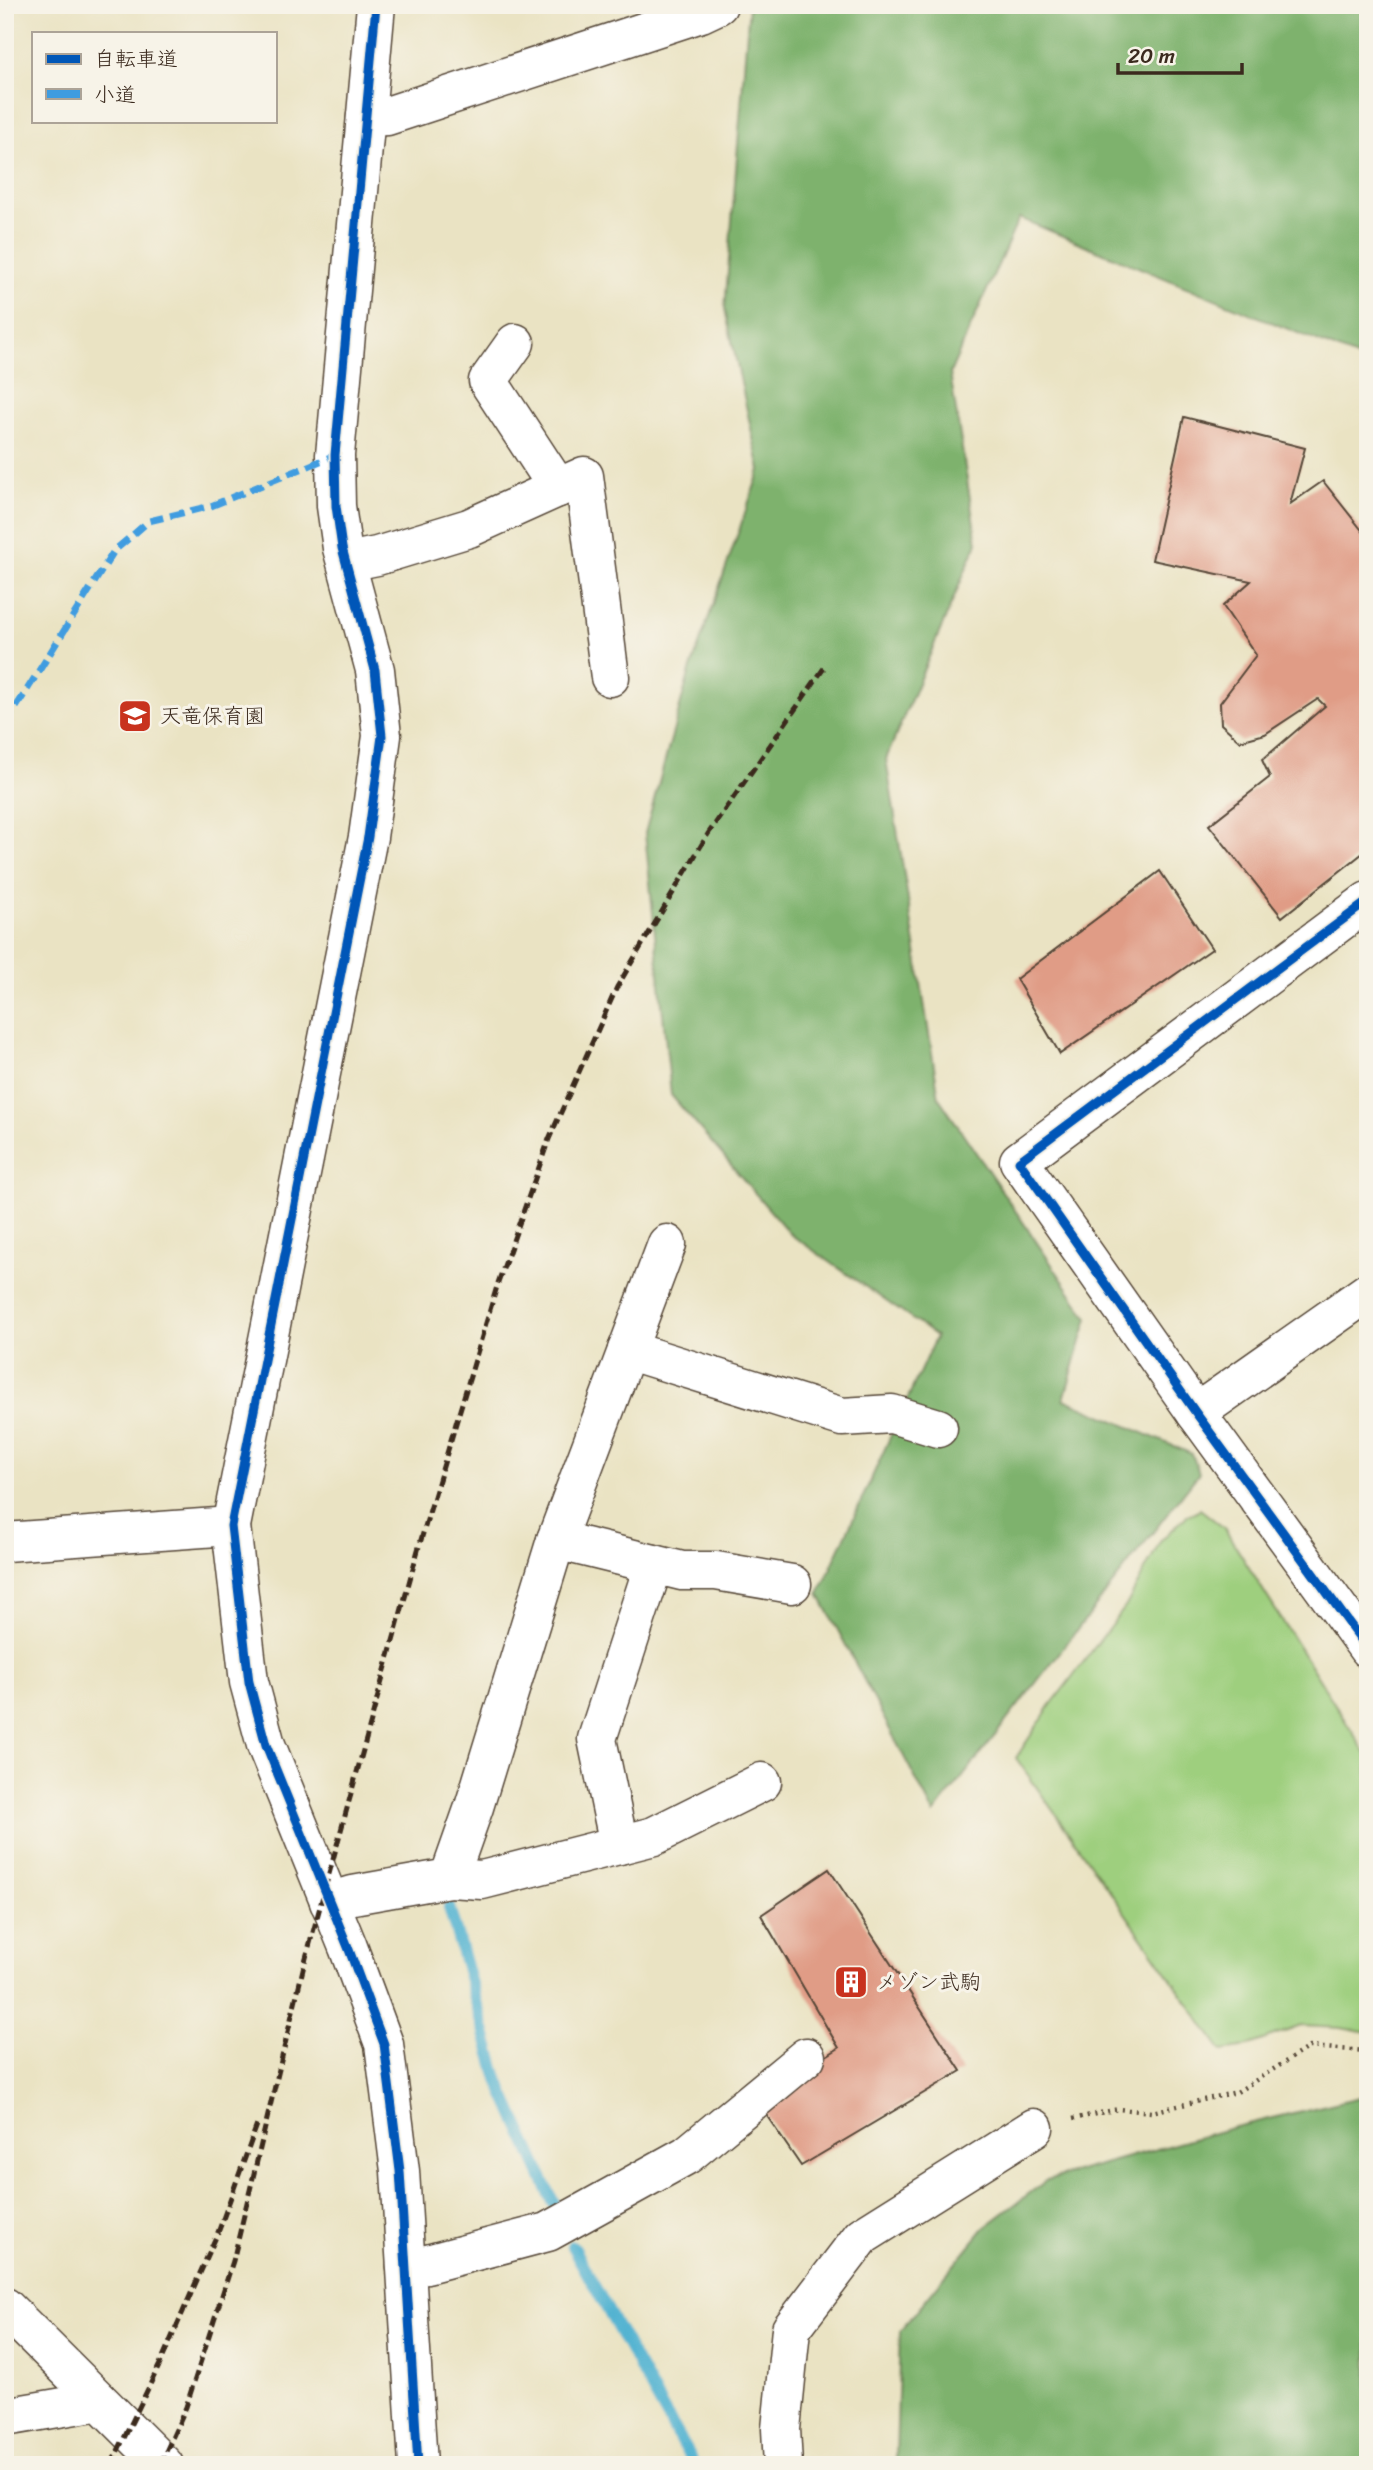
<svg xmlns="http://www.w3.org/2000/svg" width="1373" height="2470" font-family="Sriracha,'Klee One',sans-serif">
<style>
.green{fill:#9ecf7e;stroke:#6c7c4e;stroke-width:2}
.forest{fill:#7eb26d;stroke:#5c6e46;stroke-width:2}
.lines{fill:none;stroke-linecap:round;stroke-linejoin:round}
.stream{stroke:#52b3d1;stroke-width:12}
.building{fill:#e09c86}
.minor-casing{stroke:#554637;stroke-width:41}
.path{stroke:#554637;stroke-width:4.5;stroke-dasharray:2 5;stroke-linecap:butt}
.minor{stroke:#fff;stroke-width:38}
.rail{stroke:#3b2a1e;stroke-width:5;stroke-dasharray:10 5;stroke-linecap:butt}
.quiet{stroke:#3f9ce0;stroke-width:7;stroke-dasharray:14 7;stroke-linecap:butt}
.cycleway-casing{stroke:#f7f3e8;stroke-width:13}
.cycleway{stroke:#0057b8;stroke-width:9}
.labels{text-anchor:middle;stroke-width:6;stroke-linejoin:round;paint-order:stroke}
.poi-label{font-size:21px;fill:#3b2a1e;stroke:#f7f3e8;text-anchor:start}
</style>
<rect width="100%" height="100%" fill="#f7f3e8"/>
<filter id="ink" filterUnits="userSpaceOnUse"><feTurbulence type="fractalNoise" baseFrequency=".0143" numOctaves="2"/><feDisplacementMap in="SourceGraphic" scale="14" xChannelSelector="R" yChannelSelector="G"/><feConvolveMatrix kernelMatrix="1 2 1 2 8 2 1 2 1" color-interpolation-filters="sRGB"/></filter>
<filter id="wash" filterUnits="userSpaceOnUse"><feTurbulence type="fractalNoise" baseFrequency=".00686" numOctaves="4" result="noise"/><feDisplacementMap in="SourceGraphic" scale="28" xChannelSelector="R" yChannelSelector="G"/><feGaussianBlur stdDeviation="1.57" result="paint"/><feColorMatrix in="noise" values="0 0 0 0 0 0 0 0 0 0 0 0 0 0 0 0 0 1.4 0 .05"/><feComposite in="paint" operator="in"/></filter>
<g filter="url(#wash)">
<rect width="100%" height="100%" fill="#eae3c3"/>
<polygon class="green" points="1200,1509 1224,1528 1368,1757 1368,2033 1341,2028 1301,2026 1241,2048 1222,2051 1016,1758 1050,1706 1126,1606 1161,1540 1188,1515"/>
<g class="forest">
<polygon points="749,5 1368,5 1368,362 1019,218 950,373 977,543 886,759 939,1098 1088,1318 1064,1399 1192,1454 1199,1473 934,1814 819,1594 936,1336 790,1234 671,1095 645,833 689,674 760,470 725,309"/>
<polygon points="1368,2095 1368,2465 900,2465 896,2458 900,2331 984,2228 1047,2180 1235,2127"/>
</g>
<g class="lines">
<g class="stream">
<polyline points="449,1907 499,2082 555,2206"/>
<polyline points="572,2246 694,2465"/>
</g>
</g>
<g id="blocks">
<g class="building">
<polygon points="1184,417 1305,448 1290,504 1323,481 1368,538 1368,849 1282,917 1209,825 1270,777 1262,760 1325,706 1318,699 1265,734 1240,741 1221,724 1220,703 1256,655 1223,606 1251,581 1152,560"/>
<polygon points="1160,871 1212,949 1060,1054 1016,979"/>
<polygon points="829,1869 961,2071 801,2166 756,2100 839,2048 761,1915"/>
</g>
</g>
</g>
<g filter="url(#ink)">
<use href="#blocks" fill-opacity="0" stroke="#554637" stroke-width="2"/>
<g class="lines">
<g class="minor-casing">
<g id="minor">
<polyline points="376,5 335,455 336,506 342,548 375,670 382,736 368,837 231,1526 249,1682 266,1745 348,1947 384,2044 400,2171 418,2465"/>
<polyline points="366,117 387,116 701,13 718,5"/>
<polyline points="515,343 488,381 558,488"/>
<polyline points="347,562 377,556 469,528 584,476 610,677"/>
<polyline points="1368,901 1019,1161 1196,1413 1368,1649"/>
<polyline points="627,1350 842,1417 892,1414 938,1428"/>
<polyline points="1196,1413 1368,1292"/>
<polyline points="556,1540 682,1571 716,1571 792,1584"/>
<polyline points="5,1542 231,1526"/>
<polyline points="619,1845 597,1739 654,1564"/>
<polyline points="449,1878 482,1880 654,1836 762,1782"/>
<polyline points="329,1902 353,1895 449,1878 474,1807 556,1540 667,1244"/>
<polyline points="406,2266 427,2264 548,2232 687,2155 806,2057"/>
<polyline points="5,2307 164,2465"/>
<polyline points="5,2417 99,2401"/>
<polyline points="783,2465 781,2429 791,2329 862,2236 1034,2128"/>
</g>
</g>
<polyline class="path" points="1073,2119 1118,2109 1152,2112 1237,2092 1309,2047 1368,2051"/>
<use href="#minor" class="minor"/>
<g class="rail">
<polyline points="111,2465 160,2364 219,2230 258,2122"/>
<polyline points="160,2465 186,2407 233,2261 304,1965 418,1550 498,1283 549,1139 617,987 708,834 824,668"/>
</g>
<polyline class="quiet" points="5,725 114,551 149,521 211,506 335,455"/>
<g class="cycleway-casing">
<g id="cycleway">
<polyline points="376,5 335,455 336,506 342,548 375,670 382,736 368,837 231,1526 249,1682 266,1745 348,1947 384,2044 400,2171 418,2465"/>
<polyline points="1368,901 1019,1161 1196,1413 1368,1649"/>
</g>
</g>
<use href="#cycleway" class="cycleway"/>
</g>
</g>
<defs>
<g id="school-square" transform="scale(1.75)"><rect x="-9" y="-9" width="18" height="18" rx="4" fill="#c8321e" stroke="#f7f3e8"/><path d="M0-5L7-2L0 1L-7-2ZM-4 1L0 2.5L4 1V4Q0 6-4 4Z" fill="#fff"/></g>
<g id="building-square" transform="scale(1.75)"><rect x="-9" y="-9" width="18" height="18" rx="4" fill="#c8321e" stroke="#f7f3e8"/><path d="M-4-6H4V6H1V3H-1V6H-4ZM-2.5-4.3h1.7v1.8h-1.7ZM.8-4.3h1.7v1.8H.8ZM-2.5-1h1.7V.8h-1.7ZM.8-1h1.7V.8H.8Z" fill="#fff"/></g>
</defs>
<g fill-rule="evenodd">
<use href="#school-square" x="135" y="716"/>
<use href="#building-square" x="851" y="1982"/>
</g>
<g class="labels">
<g class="poi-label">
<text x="160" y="723">天竜保育園</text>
<text x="876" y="1989">メゾン武駒</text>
</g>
</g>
<rect width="1373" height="2470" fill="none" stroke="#f7f3e8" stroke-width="28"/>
<rect x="32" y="32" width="245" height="91" fill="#f7f3e8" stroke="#aca397" stroke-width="2"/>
<rect x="46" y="54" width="35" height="10" fill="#0057b8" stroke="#aca397" stroke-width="2"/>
<text x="94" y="66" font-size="21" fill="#3b2a1e">自転車道</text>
<rect x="46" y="89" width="35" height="10" fill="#3f9ce0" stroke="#aca397" stroke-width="2"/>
<text x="94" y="102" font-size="21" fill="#3b2a1e">小道</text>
<path d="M1118 63v10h124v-10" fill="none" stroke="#3b2a1e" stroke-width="3.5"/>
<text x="1128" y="63" font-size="21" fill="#3b2a1e" stroke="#f7f3e8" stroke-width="5" paint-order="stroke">20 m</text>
</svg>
